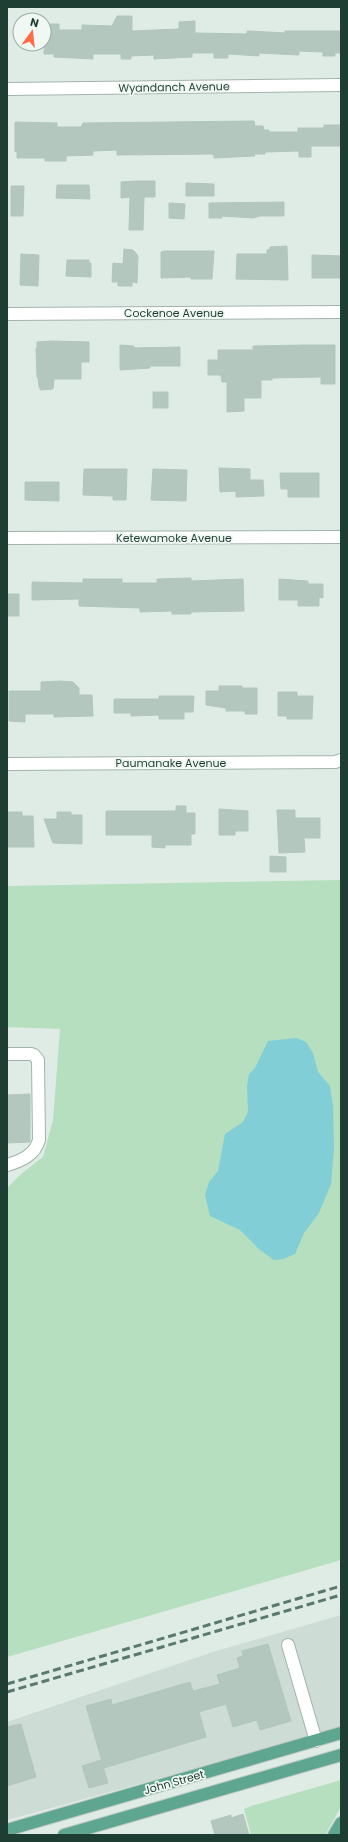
<svg xmlns="http://www.w3.org/2000/svg" width="348" height="1842" font-family="Poppins,sans-serif">
<style>
.built{fill:#cddcd4}
.green{fill:#b5dfbe}
.water{fill:#81ced7}
.building{fill:#b4c7be;stroke:#b1c6bc}
.lines{fill:none;stroke-linecap:round;stroke-linejoin:round}
.minor-casing{stroke:#a1b4ac;stroke-width:14}
.major-casing{stroke:#c0c9c6;stroke-width:14}
.minor{stroke:#fff;stroke-width:12}
.major{stroke:#5fa690;stroke-width:12}
.rail{stroke:#59796f;stroke-width:3;stroke-dasharray:8 4;stroke-linecap:butt}
.labels{text-anchor:middle;stroke-width:3.5;stroke-linejoin:round;paint-order:stroke}
.street-label{font-size:11px;fill:#1e3d33;stroke:#f0f8f3}
</style>
<rect width="100%" height="100%" fill="#dfece5"/>
<polygon class="built" points="341,1615 341,1729 7,1820 7,1722 213,1652"/>
<g class="green">
<polygon points="341,880 341,1560 7,1657 7,1188 21,1174 43,1157 53,1120 60,1029 7,1027 7,886"/>
<polygon points="341,1780 341,1807 325,1835 251,1835 244,1809 251,1806"/>
</g>
<polygon class="water" points="296,1038 306,1042 313,1053 318,1072 330,1086 333,1106 334,1148 331,1184 319,1213 304,1233 295,1254 283,1259 274,1260 260,1250 240,1230 210,1216 205,1195 209,1182 218,1171 225,1134 243,1122 248,1112 247,1086 249,1074 255,1068 268,1041"/>
<g class="building">
<polygon points="117,16 132,16 132,31 179,29 179,22 195,21 195,33 247,34 247,31 250,31 285,33 285,31 341,31 341,53 335,53 335,56 323,56 323,52 299,51 299,55 259,53 259,56 228,54 228,58 214,58 214,53 192,53 192,57 154,59 154,55 131,56 131,59 121,59 121,54 93,54 93,59 54,57 54,54 44,54 45,28 47,28 47,24 59,24 59,30 82,30 82,25 112,26"/>
<polygon points="254,121 255,126 263,126 264,130 269,130 269,132 298,132 298,128 324,128 324,125 341,125 341,146 311,146 311,157 299,157 299,151 265,152 265,154 254,154 255,156 214,158 214,155 211,154 117,155 117,150 93,151 93,155 66,156 66,161 45,161 45,158 17,158 17,151 15,152 15,122 57,123 57,127 81,127 83,123"/>
<polygon points="136,181 155,181 155,197 144,197 143,230 129,230 130,197 121,198 121,182"/>
<polygon points="186,183 214,184 214,196 186,196"/>
<polygon points="57,185 89,185 90,199 56,198"/>
<polygon points="11,186 24,186 23,216 11,216"/>
<polygon points="284,202 284,216 260,216 253,218 222,216 222,218 209,218 209,203"/>
<polygon points="169,203 185,204 184,219 169,218"/>
<polygon points="287,246 288,280 236,279 237,254 267,254 267,250 270,249 270,247"/>
<polygon points="124,249 133,250 138,256 137,283 132,282 132,286 118,286 118,282 112,282 113,263 123,264"/>
<polygon points="165,251 214,251 212,279 191,279 191,277 161,278 161,252"/>
<polygon points="21,254 39,255 38,286 20,285"/>
<polygon points="312,255 341,256 341,278 312,278"/>
<polygon points="67,260 89,260 89,263 91,263 91,277 66,276"/>
<polygon points="52,341 89,342 89,362 81,362 81,379 54,379 53,389 40,390 40,387 39,387 38,377 37,377 36,348 37,348 37,342"/>
<polygon points="120,345 134,346 134,348 180,347 180,366 150,366 150,368 120,370"/>
<polygon points="305,345 335,345 335,384 321,384 321,377 272,378 272,380 261,380 261,398 244,398 244,411 227,412 227,382 222,382 221,375 208,375 208,360 218,360 218,350 253,350 253,346"/>
<rect x="153" y="392" width="15" height="16"/>
<polygon points="219,468 250,469 250,480 263,480 264,496 236,497 236,491 220,492"/>
<polygon points="84,469 127,469 126,500 113,500 113,496 83,495"/>
<polygon points="153,469 187,470 186,501 151,500"/>
<polygon points="280,473 319,473 319,497 288,497 288,489 281,489"/>
<polygon points="25,482 59,482 59,501 25,500"/>
<polygon points="191,578 191,581 243,579 244,611 191,612 191,614 172,614 172,611 140,612 140,608 79,606 79,599 32,600 32,582 83,583 83,579 122,579 122,583 157,583 157,579"/>
<polygon points="279,579 308,581 308,584 323,584 323,598 319,597 319,606 298,606 298,600 279,600"/>
<rect x="7" y="594" width="12" height="22"/>
<polygon points="60,681 73,682 79,688 79,695 92,695 93,716 54,717 54,714 25,714 25,722 9,721 9,691 41,691 41,682"/>
<polygon points="219,686 242,686 242,688 257,688 257,714 245,714 245,711 226,711 226,708 206,705 206,691 219,691"/>
<polygon points="278,692 297,692 297,696 313,696 312,719 287,719 287,716 278,716"/>
<polygon points="159,696 194,696 193,712 184,712 184,719 159,719 159,715 131,716 131,713 114,713 114,699 159,699"/>
<polygon points="176,806 186,806 186,813 195,813 195,834 191,834 191,845 165,845 165,848 152,847 152,835 106,835 106,811 176,811"/>
<polygon points="219,809 248,811 248,831 235,831 235,835 219,835"/>
<polygon points="277,810 295,810 295,818 320,818 320,838 304,838 305,852 279,853"/>
<polygon points="7,812 22,812 22,816 33,816 34,847 7,847"/>
<polygon points="57,812 71,812 71,815 82,815 82,844 53,843 44,819 57,819"/>
<polygon points="270,856 286,857 286,872 270,872"/>
<polygon points="30,1094 30,1142 7,1143 7,1095"/>
<polygon points="268,1644 291,1721 260,1730 257,1720 233,1727 226,1704 199,1712 206,1737 104,1768 86,1706 111,1699 112,1705 190,1682 193,1691 220,1684 217,1675 240,1668 237,1658 243,1656 242,1651"/>
<polygon points="21,1724 36,1777 7,1786 7,1727"/>
<polygon points="101,1760 108,1783 89,1788 82,1766"/>
<polygon points="243,1814 249,1835 215,1835 211,1821 231,1815 231,1818"/>
</g>
<g class="lines">
<g class="minor-casing">
<g id="minor">
<polyline points="7,89 341,85"/>
<polyline points="7,314 341,312"/>
<polyline points="7,538 341,537"/>
<polyline points="7,764 335,762 341,760"/>
<path d="M 7,1054 L 31,1054 L 34,1055 L 38,1060 L 39,1140 C 35,1155 21,1161 7,1165"/>
<polyline points="288,1645 316,1741"/>
</g>
</g>
<g class="major-casing">
<g id="major">
<polyline points="7,1830 341,1733"/>
<polyline points="64,1835 341,1755"/>
<polyline points="334,1835 341,1823"/>
</g>
</g>
<use href="#minor" class="minor"/>
<use href="#major" class="major"/>
<g class="rail">
<polyline points="7,1684 341,1586"/>
<polyline points="7,1692 341,1595"/>
</g>
</g>
<g class="labels">
<g class="street-label">
<text transform="translate(174 87) rotate(-1)" y="4">Wyandanch Avenue</text>
<text x="174" y="317">Cockenoe Avenue</text>
<text x="174" y="542">Ketewamoke Avenue</text>
<text x="171" y="767">Paumanake Avenue</text>
<text transform="translate(174 1782) rotate(-16)" y="4">John Street</text>
</g>
</g>
<rect width="348" height="1842" fill="none" stroke="#1e3d33" stroke-width="16"/>
<g transform="translate(32 32) rotate(15)"><circle r="19" fill="#f0f8f3" stroke="#9cada6"/>
<path d="M0-3L7 15L0 10L-7 15Z" fill="#ff6c4a"/>
<text y="-6" font-size="11" font-weight="bold" text-anchor="middle" fill="#1e3d33">N</text>
</g>
</svg>
